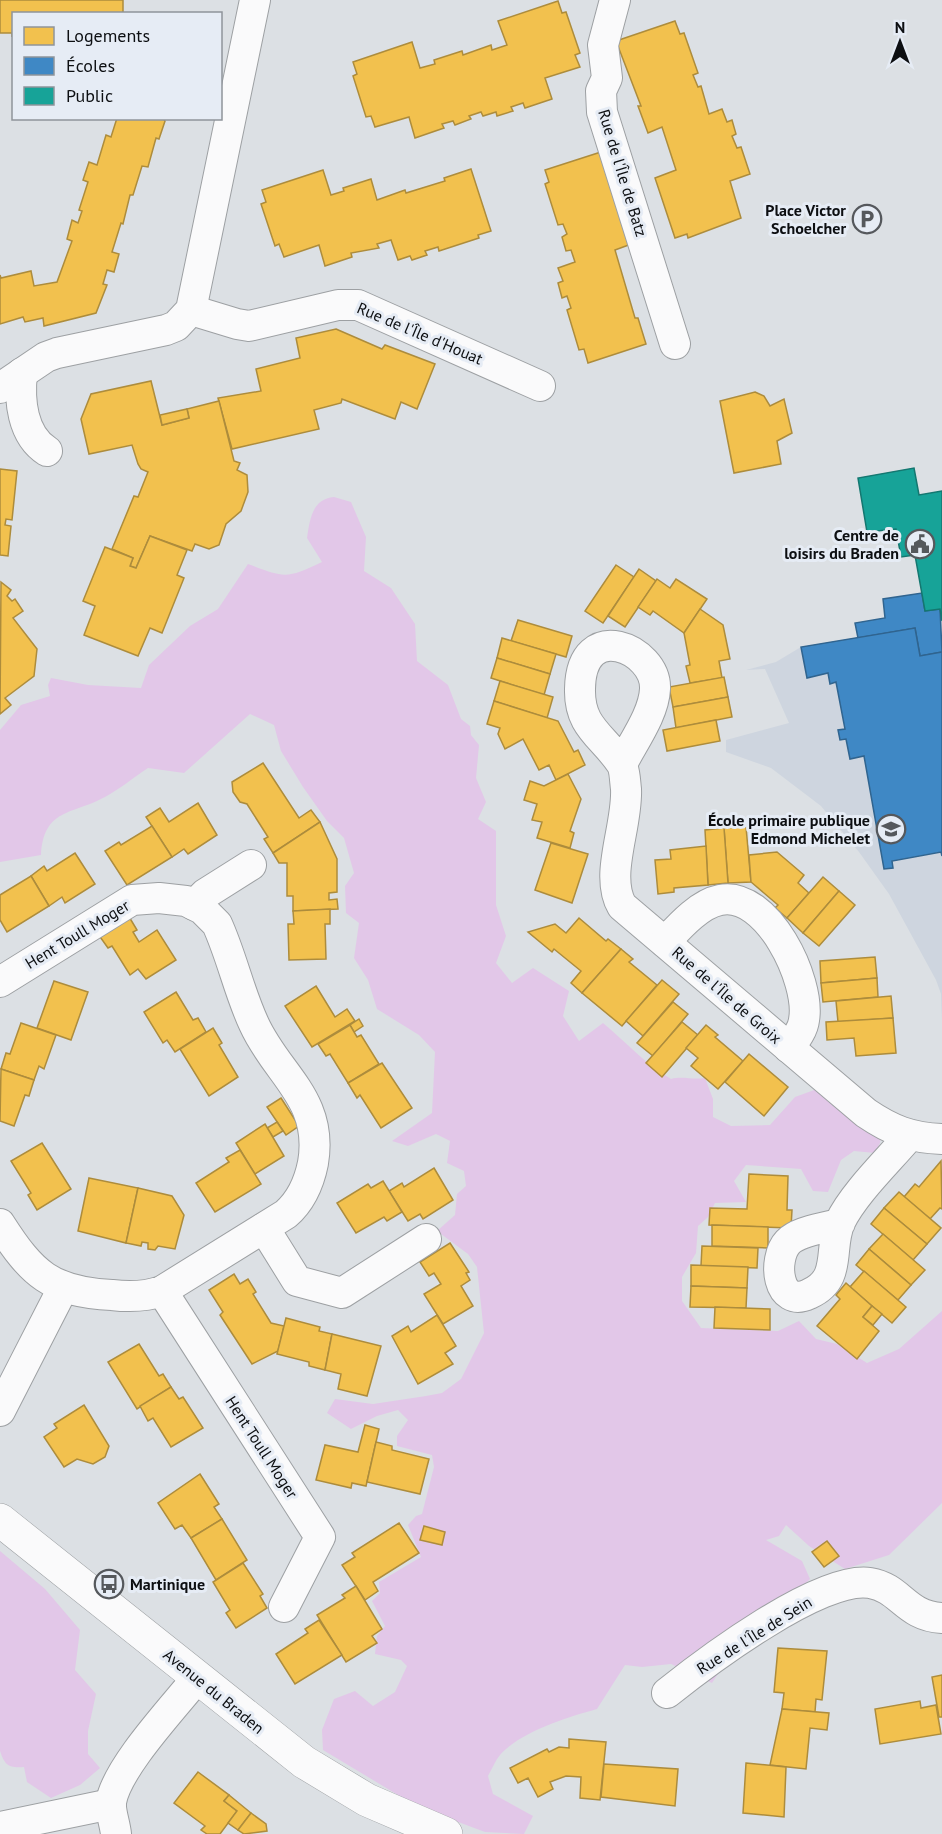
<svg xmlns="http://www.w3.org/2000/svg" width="942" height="1834" font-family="'PT Sans',sans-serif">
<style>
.built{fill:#ced5df}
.green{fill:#e2c7e8}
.homes{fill:#f2c14e;stroke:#ad8c3c;stroke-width:1.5}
.schools{fill:#3f88c5;stroke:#30648f;stroke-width:1.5}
.public{fill:#17a398;stroke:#147770;stroke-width:1.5}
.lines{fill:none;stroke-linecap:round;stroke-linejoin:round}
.street-casing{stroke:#9da0a3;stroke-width:32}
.secondary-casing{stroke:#9da0a3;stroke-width:34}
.street{stroke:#fafafb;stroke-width:30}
.secondary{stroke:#fafafb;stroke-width:33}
.labels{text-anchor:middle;stroke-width:6;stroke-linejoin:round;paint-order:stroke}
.street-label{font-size:16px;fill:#0d0f12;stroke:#e6ecf5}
.poi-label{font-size:16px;font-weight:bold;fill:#0d0f12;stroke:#e6ecf5;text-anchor:end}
</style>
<rect width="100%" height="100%" fill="#dce0e4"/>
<polygon class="built" points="922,593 940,609 942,621 942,1021 941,994 936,980 889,894 859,852 821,806 771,768 726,752 726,740 789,723 765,669 746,670 776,662 801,647 857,638 855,623 885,618 883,599"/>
<g class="green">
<path d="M 334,497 L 351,502 L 366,537 L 364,571 L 391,588 L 415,624 L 417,661 L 448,685 L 461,719 L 470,726 L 471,735 L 479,745 L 476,778 L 486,802 L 478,819 L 496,831 L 496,905 L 506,936 L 496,963 L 512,983 L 533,968 L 569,991 L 563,1016 L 579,1041 L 603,1023 C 626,1042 645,1064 671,1079 C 683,1076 692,1080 705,1078 L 713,1099 L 713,1117 L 731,1126 L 770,1125 L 795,1097 L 817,1089 L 881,1133 L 880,1143 L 875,1153 L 854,1151 L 841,1160 L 828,1192 L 813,1191 L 801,1169 L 746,1165 L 734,1181 L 746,1202 L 715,1203 L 708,1217 L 698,1226 L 696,1253 L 682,1277 L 682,1301 L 701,1328 L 778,1331 L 799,1321 L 816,1339 L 837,1344 L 867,1363 L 899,1349 L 942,1311 L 942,1503 L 889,1555 L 845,1569 L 809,1546 L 786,1525 L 779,1536 L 766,1540 L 802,1561 L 810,1579 L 723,1666 L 712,1683 L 671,1664 L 642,1667 L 625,1665 L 597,1709 C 568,1717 520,1732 500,1755 C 495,1761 492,1769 488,1776 L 493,1794 L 533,1816 L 524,1834 L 485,1832 L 418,1807 L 323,1750 L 322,1730 L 334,1699 L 355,1691 L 373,1706 L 395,1692 L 407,1666 L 401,1660 L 375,1654 L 377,1636 L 385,1626 L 372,1601 L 380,1593 L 379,1582 L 421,1557 L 408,1525 L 416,1516 L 422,1514 L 434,1467 L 432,1455 L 397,1446 L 397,1436 L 408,1420 L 398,1410 L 377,1416 L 351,1429 L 327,1413 L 335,1399 L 373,1404 L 426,1396 L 442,1393 L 461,1379 L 484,1333 L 477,1267 L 468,1254 L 437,1231 L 455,1215 L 457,1194 L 466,1186 L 464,1171 L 447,1163 L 450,1141 L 436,1134 L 408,1146 L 392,1141 L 432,1113 L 435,1052 L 419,1035 L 377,1009 L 368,980 L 354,958 L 359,923 L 346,913 L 345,886 L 354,873 L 344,838 L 327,821 L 303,787 L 281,751 L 274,725 L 250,714 L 184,773 L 148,768 C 134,777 120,789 105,797 C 72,815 44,808 41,855 L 0,862 L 0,730 L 21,705 L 50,696 L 48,685 L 51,678 L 88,685 L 141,688 L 149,665 L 190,626 L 218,609 L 248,564 C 284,578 287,579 322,562 L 307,538 C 310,519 312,499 334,497 Z"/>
<path d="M 0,1551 L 45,1589 L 80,1630 L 75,1670 L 96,1694 L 88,1731 L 88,1754 L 100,1768 L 80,1785 L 51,1798 L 27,1782 L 24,1767 C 9,1768 5,1766 0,1751 Z"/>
</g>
<g class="homes">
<polygon points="0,0 123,0 123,14 14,14 12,37 12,33 0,33"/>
<polygon points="558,1 562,13 566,12 580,53 575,55 580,67 545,78 552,99 525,108 523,103 511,107 513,111 497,116 496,112 483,116 481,112 469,116 471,119 455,125 453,121 442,124 444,128 415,138 409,117 375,127 371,116 366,117 353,76 357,74 353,62 412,42 420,68 435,64 434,60 462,51 463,55 491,45 492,50 507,45 498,21"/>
<polygon points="675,21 680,34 684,33 698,73 693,75 698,87 701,86 709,114 722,109 727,122 732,120 736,134 732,136 737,148 741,147 750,174 730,181 741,218 688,238 687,234 675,238 655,178 676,170 662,127 648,133 638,106 641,106 616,41"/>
<polygon points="117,118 163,118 165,121 159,139 156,138 148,167 142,166 133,195 130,195 123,224 121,223 112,252 119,254 114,272 107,270 103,284 107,285 96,313 44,326 43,318 25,322 23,317 0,324 0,275 1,278 31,271 34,286 57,282 72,241 67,239 72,220 78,223 82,211 79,210 88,182 83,180 89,162 97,165 106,135 111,137"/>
<polygon points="604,151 634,243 615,250 635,318 638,318 646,344 588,363 584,349 579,350 567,310 571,308 567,296 562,298 558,283 563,281 558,268 575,262 571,250 566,251 562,237 567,234 563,224 558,225 545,184 549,182 545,170"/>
<polygon points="471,169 491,231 478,235 479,238 439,251 438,247 425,251 427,255 412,260 410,256 398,260 391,240 377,244 379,248 351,253 352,257 325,266 319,245 284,257 279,244 275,246 261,204 266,202 262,190 323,170 331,195 344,191 343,188 371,179 377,200 405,190 406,193 445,181 444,178"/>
<polygon points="336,329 382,349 385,345 435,364 417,409 401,402 395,419 342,399 341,403 314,410 319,429 232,449 218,398 261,391 256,369 300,358 296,338"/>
<polygon points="151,381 162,425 189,418 187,409 219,401 234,461 240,463 237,470 247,475 248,492 241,511 226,524 219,545 209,549 195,544 192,551 150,536 136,568 130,566 133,558 112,549 134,496 138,497 148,472 141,469 138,464 132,445 89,454 81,419 91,394"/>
<polygon points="755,392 764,396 770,406 784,399 792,433 777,441 781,464 734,473 720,401"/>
<polygon points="187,409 189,418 162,425 160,415"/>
<polygon points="0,469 17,471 12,520 6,519 5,525 11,526 8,556 0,555"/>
<polygon points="150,536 187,550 177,575 184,578 162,633 150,628 138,656 84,635 95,606 83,601 105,547 133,558 130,566 136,568"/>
<polygon points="616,565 634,577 603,623 585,611"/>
<polygon points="639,569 656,581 625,627 608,616"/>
<polygon points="657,579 670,588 676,579 707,599 684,633 653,611 650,615 638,607"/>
<polygon points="1,582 11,590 7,596 12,601 15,599 23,611 13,618 37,649 34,676 5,698 11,705 0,714"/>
<polygon points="700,609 723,625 730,659 719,661 722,678 690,683 686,666 690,665 684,633"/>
<polygon points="518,620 572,636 566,657 511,641"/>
<polygon points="502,638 556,654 550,674 497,658"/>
<polygon points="497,658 550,674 544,695 491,678"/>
<polygon points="724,677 728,697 673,707 669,687"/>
<polygon points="500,681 553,697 547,718 494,701"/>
<polygon points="728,697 732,717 676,728 673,707"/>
<polygon points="494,701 558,721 574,752 578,750 585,765 556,780 549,765 539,770 523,739 505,749 498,734 500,728 487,724"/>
<polygon points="716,720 720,741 667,751 663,730"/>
<polygon points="263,763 299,818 311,810 320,822 273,853 264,839 268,837 247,804 240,802 233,792 232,782"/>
<polygon points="568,774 581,799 570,831 574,833 570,848 537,838 542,822 532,820 537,804 524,800 530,781 544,786"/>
<polygon points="198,803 217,835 188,854 184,849 172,857 146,817 160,808 169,822"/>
<polygon points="320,822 337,859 337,892 329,893 329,900 337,899 338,909 293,911 293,896 287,896 287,863 279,863 273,853"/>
<polygon points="152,826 172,857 127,885 105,851 119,842 121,845"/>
<polygon points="746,827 751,882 728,883 724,828"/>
<polygon points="724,828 728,883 708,885 705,830"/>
<polygon points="551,843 588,854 572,903 535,890"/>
<polygon points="706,846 708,885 674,888 674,892 658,894 655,860 671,859 670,850"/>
<polygon points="777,852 804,875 798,883 809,893 787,918 775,908 778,905 751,882 749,855"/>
<polygon points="75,853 95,884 65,903 62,897 49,906 31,876 44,866 47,871"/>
<polygon points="31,876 49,906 7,932 0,920 0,895"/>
<polygon points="823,877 839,891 803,933 787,918"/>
<polygon points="839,891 855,905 819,946 803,933"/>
<polygon points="330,909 330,924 325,924 326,959 289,960 288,924 294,924 293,911"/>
<polygon points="128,915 137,930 133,932 139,942 157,930 176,960 146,979 138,969 130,975 112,946 108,948 98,934"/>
<polygon points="579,918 606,941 608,939 621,949 582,993 571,983 581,971 554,949 552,952 528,932 555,924 566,933"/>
<polygon points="621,949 633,959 629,962 657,985 622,1026 582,993"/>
<polygon points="875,957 877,978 821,983 820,961"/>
<polygon points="877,978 878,997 823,1002 821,983"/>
<polygon points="662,980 679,994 643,1036 626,1021"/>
<polygon points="54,981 88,992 71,1040 37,1028"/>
<polygon points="316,986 335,1017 347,1009 355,1021 312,1047 285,1006"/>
<polygon points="176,992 193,1020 198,1018 206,1032 175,1052 167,1040 163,1043 144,1012"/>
<polygon points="891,996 893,1018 838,1022 836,1001"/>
<polygon points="673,1002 688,1014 653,1056 637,1043"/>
<polygon points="893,1018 896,1053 856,1056 854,1038 827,1040 826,1022"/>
<polygon points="359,1019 363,1026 354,1032 350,1025"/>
<polygon points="682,1022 698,1035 662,1077 646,1063"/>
<polygon points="21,1023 56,1035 44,1069 39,1066 34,1080 1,1069 6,1053 10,1054"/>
<polygon points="350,1025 357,1037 361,1035 379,1064 348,1083 330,1054 326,1056 318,1044"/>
<polygon points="706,1025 718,1035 715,1037 743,1061 718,1089 691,1066 698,1058 686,1048"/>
<polygon points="213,1028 222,1043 219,1045 238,1077 209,1096 180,1049"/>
<polygon points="749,1054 788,1087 764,1116 725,1082"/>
<polygon points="382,1063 412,1108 381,1128 360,1095 357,1098 348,1083"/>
<polygon points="1,1069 34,1080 29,1096 25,1095 14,1126 0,1121"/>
<polygon points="281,1098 299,1126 286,1135 267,1107"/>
<polygon points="277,1122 283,1131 273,1137 267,1128"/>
<polygon points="265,1124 284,1156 255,1174 236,1143"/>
<polygon points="42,1143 71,1189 37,1210 28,1195 31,1193 11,1161"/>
<polygon points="240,1150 261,1184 215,1212 196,1183 229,1162 226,1158"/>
<polygon points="941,1161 942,1209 940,1208 930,1219 904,1197 915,1184 919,1187"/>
<polygon points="434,1168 453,1200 423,1219 420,1214 408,1221 389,1191 402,1183 404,1187"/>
<polygon points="749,1174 788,1176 787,1210 792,1210 791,1228 709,1225 710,1208 747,1209"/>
<polygon points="89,1178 138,1188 126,1243 78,1231"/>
<polygon points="383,1181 402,1212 387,1221 384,1217 356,1233 337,1203 368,1184 371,1188"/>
<polygon points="138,1188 172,1196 184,1215 175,1249 158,1246 155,1250 148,1249 148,1243 142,1242 141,1246 126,1243"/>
<polygon points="899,1192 941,1228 927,1244 884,1208"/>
<polygon points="884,1208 927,1244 913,1260 871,1224"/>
<polygon points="712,1225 768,1227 768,1248 712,1246"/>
<polygon points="883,1234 925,1270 911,1285 869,1249"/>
<polygon points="450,1243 469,1272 466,1273 470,1280 461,1286 473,1306 443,1324 424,1294 441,1284 434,1273 429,1276 420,1262"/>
<polygon points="702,1246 758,1248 757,1268 701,1266"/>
<polygon points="869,1249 911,1285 898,1300 856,1265"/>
<polygon points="691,1265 748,1267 747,1288 691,1286"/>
<polygon points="864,1271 906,1307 892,1323 850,1287"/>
<polygon points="234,1274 240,1284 248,1279 256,1292 253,1294 271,1323 284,1326 278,1351 252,1364 220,1315 223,1312 209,1290"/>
<polygon points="846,1283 872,1306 863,1317 879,1331 857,1359 817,1326 840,1299 836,1295"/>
<polygon points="691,1286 747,1288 746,1308 690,1307"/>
<polygon points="872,1306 882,1314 873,1325 863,1317"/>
<polygon points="715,1307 770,1309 770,1330 714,1328"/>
<polygon points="437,1315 456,1346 445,1353 453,1364 418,1384 392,1336 408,1326 411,1332"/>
<polygon points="286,1318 320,1327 319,1331 332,1334 325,1370 309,1366 309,1362 277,1354"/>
<polygon points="332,1334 381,1346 367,1396 338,1389 341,1374 325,1370"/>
<polygon points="139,1344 159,1376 163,1374 171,1387 137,1409 108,1362"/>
<polygon points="171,1387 179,1399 183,1397 203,1428 171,1447 153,1418 148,1421 140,1406"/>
<polygon points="84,1405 109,1446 105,1457 93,1464 77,1459 64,1467 44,1437 57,1428 54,1424"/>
<polygon points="365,1425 379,1429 366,1486 352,1483 351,1488 316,1480 325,1445 358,1452"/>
<polygon points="376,1442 392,1446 392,1450 429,1459 420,1494 367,1482"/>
<polygon points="200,1474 219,1504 214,1507 222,1519 191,1538 182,1525 175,1529 158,1503"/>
<polygon points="222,1519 247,1560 216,1580 191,1538"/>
<polygon points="399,1523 419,1553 373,1582 378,1591 365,1600 342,1565 355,1557 352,1553"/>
<polygon points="424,1526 445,1532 442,1545 420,1540"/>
<polygon points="827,1541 839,1556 824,1567 812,1552"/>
<polygon points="243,1563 263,1594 260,1596 267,1608 236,1628 226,1613 230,1610 213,1582"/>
<polygon points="356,1586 382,1629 372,1636 377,1643 346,1662 317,1615 345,1598 342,1595"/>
<polygon points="319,1620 342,1655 295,1684 276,1654 308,1633 305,1629"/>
<polygon points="778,1648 827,1651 822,1700 816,1699 815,1712 782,1709 784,1693 774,1692"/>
<polygon points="942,1675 942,1717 939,1717 932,1677"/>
<polygon points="920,1701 921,1708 936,1705 941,1734 880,1744 875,1709"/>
<polygon points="782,1709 829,1713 827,1730 810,1728 806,1769 770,1765"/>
<polygon points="569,1739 606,1742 600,1800 580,1798 581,1777 566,1776 550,1782 553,1789 538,1797 528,1778 518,1783 510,1768 547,1749 549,1752 559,1747 569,1748"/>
<polygon points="746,1763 786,1767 784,1817 743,1813"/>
<polygon points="604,1764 678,1769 675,1806 601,1797"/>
<polygon points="198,1772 229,1795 224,1801 237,1811 220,1834 207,1834 201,1830 205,1826 174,1803"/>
<polygon points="229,1795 251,1813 238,1830 228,1823 237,1811 224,1801"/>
<polygon points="251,1813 266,1824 267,1831 244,1834 238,1830"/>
</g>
<g class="schools">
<polygon points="922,593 925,611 940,609 942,652 920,656 915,628 858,638 855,623 885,618 883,599"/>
<polygon points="915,628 920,656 942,652 942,856 941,852 892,861 893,868 884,869 864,756 850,759 846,739 840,740 838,730 845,729 836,682 830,684 828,673 807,678 801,647"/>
</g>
<polygon class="public" points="914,468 919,495 942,491 942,621 940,609 925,611 915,555 901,557 896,529 867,532 858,478"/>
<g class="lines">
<g class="street-casing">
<g id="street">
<polyline points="615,0 603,45 607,78 601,91 602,112 675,344"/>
<polyline points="191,310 237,324 249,326 338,305 358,305 540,386"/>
<path d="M 22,373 C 19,400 22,435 47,451"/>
<polyline points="0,388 46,357 57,353 166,330 176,326 191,310 255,0"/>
<path d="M 622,764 C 633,742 654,714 655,689 C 657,649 581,616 580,689 C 579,727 602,735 621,763 C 625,769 625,782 626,789 C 628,826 604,875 622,906 L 866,1113 C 891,1130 911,1138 942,1139"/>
<polyline points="194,905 205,894 251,865"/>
<path d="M 665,942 C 679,927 699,904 720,900 C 767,890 811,981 804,1020 C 803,1030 795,1040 789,1048"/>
<path d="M 0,982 L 132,900 L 159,898 L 186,901 L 202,909 L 217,924 C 232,957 239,992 254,1024 C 277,1075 324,1099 313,1163 C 309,1183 302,1200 286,1214 L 162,1291 C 145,1297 129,1297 112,1295 C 51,1292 32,1274 0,1224"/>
<path d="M 840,1223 C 824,1229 800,1230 788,1242 C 772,1259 777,1309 809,1294 C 843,1279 828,1248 840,1222 C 854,1193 888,1161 909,1136"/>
<polyline points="264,1228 297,1281 342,1293 426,1239"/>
<polyline points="162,1291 320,1537 284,1607"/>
<polyline points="0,1411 63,1288"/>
<path d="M 667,1693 C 706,1662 821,1575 870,1583 C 901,1588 905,1616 942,1618"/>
<polyline points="0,1827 111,1804"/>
<path d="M 116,1834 C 115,1824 110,1811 111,1802 C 117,1767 174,1707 197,1678"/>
</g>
</g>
<g class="secondary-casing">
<polyline id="secondary" points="0,1520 304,1762 367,1800 446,1834"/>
</g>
<use href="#street" class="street"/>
<use href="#secondary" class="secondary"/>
</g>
<defs>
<g id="parking-ring" transform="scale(1.5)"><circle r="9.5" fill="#e6ecf5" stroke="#55585c" stroke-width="1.5"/><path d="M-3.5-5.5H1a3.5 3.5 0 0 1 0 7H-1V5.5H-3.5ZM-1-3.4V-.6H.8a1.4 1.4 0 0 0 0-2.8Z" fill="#55585c"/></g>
<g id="civic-ring" transform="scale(1.5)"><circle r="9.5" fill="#e6ecf5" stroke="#55585c" stroke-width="1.5"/><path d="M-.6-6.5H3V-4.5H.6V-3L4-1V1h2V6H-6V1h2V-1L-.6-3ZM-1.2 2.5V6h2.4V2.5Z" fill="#55585c"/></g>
<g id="school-ring" transform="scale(1.5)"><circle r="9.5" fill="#e6ecf5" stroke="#55585c" stroke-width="1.5"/><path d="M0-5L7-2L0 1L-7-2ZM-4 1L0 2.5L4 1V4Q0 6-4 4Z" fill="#55585c"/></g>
<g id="bus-ring" transform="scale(1.5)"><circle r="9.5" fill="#e6ecf5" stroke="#55585c" stroke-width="1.5"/><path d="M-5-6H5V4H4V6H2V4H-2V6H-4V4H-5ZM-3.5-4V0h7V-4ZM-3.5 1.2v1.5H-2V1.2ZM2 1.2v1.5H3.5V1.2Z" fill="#55585c"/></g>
</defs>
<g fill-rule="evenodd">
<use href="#parking-ring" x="867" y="219"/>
<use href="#civic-ring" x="920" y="544"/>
<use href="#school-ring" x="891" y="829"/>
<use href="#bus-ring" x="109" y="1584"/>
</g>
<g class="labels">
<g class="street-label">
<text transform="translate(623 173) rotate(73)" y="6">Rue de l'Île de Batz</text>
<text transform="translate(420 333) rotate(23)" y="6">Rue de l'Île d'Houat</text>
<text transform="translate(77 934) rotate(-31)" y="6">Hent Toull Moger</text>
<text transform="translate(727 995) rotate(41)" y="6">Rue de l'Île de Groix</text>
<text transform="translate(262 1447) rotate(57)" y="6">Hent Toull Moger</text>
<text transform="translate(754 1635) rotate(-32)" y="6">Rue de l'Île de Sein</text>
<text transform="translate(214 1691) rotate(39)" y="6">Avenue du Braden</text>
</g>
<g class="poi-label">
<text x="846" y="216">Place Victor<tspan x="846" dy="18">Schoelcher</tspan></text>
<text x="899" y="541">Centre de<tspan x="899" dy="18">loisirs du Braden</tspan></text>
<text x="870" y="826">École primaire publique<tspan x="870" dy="18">Edmond Michelet</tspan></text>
<text x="130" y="1590" text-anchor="start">Martinique</text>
</g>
</g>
<rect x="12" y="12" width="210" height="108" fill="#e6ecf5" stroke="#8f949a" stroke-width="1.5"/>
<rect x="24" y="27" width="30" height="18" fill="#f2c14e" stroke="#8f949a" stroke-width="1.5"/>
<text x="66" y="42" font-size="18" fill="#0d0f12">Logements</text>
<rect x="24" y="57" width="30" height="18" fill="#3f88c5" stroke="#8f949a" stroke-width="1.5"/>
<text x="66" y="72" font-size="18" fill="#0d0f12">Écoles</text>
<rect x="24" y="87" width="30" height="18" fill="#17a398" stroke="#8f949a" stroke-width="1.5"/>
<text x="66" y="102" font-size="18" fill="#0d0f12">Public</text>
<g transform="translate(900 42)" stroke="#e6ecf5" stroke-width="4.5" paint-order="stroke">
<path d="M0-4.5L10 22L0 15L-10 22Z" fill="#0d0f12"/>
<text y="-9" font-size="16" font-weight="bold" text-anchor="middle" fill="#0d0f12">N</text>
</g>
</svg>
